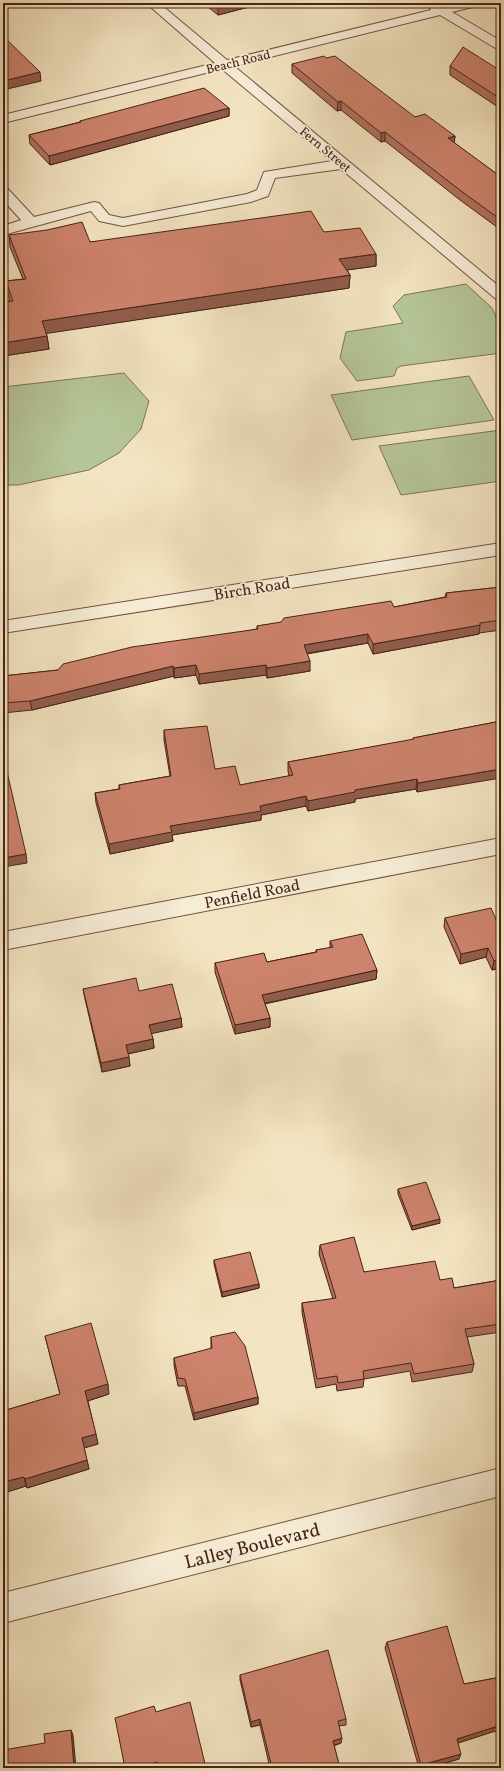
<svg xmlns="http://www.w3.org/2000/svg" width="504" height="1771" font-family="Vollkorn,serif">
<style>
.green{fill:#b5c597;stroke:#7e7456}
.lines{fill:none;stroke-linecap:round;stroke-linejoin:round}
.minor-casing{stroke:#735341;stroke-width:2}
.minor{fill:#f7edd7;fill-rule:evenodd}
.wall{fill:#b0715e;stroke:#482316}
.shaded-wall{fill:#905c4c;stroke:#482316}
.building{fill:#cd836d;stroke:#482316}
.labels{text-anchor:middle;stroke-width:3.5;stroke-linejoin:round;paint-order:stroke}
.far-street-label{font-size:13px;fill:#482316;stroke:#f7edd7}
.street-label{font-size:16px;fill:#482316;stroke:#f7edd7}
.near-street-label{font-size:19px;fill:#482316;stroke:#f7edd7}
</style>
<rect width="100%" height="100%" fill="#f3e4c1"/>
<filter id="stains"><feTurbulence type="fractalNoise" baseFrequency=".005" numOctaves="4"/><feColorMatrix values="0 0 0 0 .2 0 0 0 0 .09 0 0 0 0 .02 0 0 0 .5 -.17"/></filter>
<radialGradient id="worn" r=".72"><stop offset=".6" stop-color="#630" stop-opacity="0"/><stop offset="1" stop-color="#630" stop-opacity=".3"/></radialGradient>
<g class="green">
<polygon points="466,284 492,308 501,328 501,353 401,366 397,368 394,376 357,381 340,358 346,332 403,323 393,306 404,295"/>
<polygon points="124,373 149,401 141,429 119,453 89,470 18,485 3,485 3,387"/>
<polygon points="469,376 494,420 352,440 331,395"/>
<polygon points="501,430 501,481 401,495 379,446"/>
</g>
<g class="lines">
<g class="minor-casing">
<g id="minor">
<polygon points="146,3 159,3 227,60 431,10 429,7 431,4 435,3 443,7 458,3 479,3 477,6 452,12 501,41 501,50 497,49 440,15 234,66 501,288 501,301 496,299 341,169 275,178 268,196 251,202 123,226 99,221 91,211 3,235 3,226 21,220 3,200 3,188 8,189 34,217 94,202 99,203 109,215 123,218 247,194 257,190 264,172 332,161 222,69 3,123 3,115 215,63"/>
<polygon points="501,543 501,555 3,633 3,621"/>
<polygon points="501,838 501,854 3,950 3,932"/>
<polygon points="501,1468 501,1496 3,1623 3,1593"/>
</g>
</g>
<use href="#minor" class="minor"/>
</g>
<g class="wall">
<polygon points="203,3 264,3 218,15"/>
<polygon points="332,3 347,3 336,6"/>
<polygon points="292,64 415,117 455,136 454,143 501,177 501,230 460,200 385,141 381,142 341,110 337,111 292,73"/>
<polygon points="450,66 501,71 501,109 450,75"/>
<polygon points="229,108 229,116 50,165 30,144 29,135 80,122 80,121"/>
<polygon points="324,232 376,254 376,266 347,270 350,275 349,288 46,333 47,336 49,349 3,356 3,302 10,301 8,294 6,281 23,279 10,247 9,235 90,242"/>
<polygon points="501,587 501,630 479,633 479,634 373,654 368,643 307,654 310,671 267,678 266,675 199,684 196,675 174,678 174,676 32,710 3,713 3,676 58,670 257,629 257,626 394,607 445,597 446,593"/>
<polygon points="501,721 417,792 416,789 355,799 355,802 308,811 306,806 261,815 261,820 172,835 173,841 110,854 96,803 95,793 119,789 119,785 170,776 164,740 164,730 215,769 240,785 289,776 288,771 288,762 413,740 413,738"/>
<polygon points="445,918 498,924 501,923 501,968 492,970 486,957 460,964 444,927"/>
<polygon points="330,941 377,970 376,979 265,1004 270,1018 270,1027 235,1034 215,972 215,963 267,962 316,952 316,950 330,948"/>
<polygon points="83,989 139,991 181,1018 182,1027 151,1033 153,1039 154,1048 128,1054 130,1066 102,1072 85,999"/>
<polygon points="398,1189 440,1223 412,1230 398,1194"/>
<polygon points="320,1245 364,1272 440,1280 454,1288 501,1280 501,1332 467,1337 474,1364 472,1372 412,1382 410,1371 364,1379 363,1387 337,1391 336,1384 316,1388 302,1312 302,1303 333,1299 319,1254"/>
<polygon points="214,1260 259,1284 259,1288 222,1297 214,1264"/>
<polygon points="45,1336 109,1394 88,1401 98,1444 84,1448 89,1469 27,1488 26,1486 7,1492 3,1491 3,1411 60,1394"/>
<polygon points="211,1337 258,1397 258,1404 194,1420 185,1386 178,1386 174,1365 174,1358 211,1349"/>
<polygon points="387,1642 464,1684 501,1677 501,1731 492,1732 458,1743 459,1759 428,1768 419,1768 385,1648"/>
<polygon points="240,1675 346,1719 346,1725 339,1726 341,1743 334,1746 340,1768 270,1768 260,1725 251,1727 240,1680"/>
</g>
<g class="shaded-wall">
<polygon points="50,3 57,3 50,5"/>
<polygon points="231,3 264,3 218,15 218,7"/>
<polygon points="336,3 347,3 336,6"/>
<polygon points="40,72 41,81 3,90 3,81"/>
<polygon points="341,101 341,110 337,111 338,102"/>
<polygon points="229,108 229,116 50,165 49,156"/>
<polygon points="385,132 385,141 381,142 381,133"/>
<polygon points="455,136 454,145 448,138"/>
<polygon points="376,254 376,266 339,271 339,259"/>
<polygon points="350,275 349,288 43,334 42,321"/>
<polygon points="47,336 49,349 3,356 3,343"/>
<polygon points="480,625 479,634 373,654 373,644"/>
<polygon points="368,634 368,643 303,654 304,645"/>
<polygon points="310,661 310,671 267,678 267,668"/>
<polygon points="196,665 196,675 174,678 174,668"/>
<polygon points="266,665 266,675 199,684 199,674"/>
<polygon points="173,666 174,676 32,710 30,701"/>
<polygon points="501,769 501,778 417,792 418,783"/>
<polygon points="417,779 416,789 355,799 355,802 308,811 308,801 355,790"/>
<polygon points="306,796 306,806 261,815 261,820 172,835 173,841 110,854 109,844 170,826"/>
<polygon points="26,854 27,863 3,867 3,858"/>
<polygon points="488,948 486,957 460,964 461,954"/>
<polygon points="501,959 501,968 492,970 494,961"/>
<polygon points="377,970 376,979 262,1004 262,995"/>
<polygon points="181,1018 182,1027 150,1034 149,1025"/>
<polygon points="270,1018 270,1027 235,1034 235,1025"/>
<polygon points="153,1039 154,1048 127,1054 126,1045"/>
<polygon points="129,1057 130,1066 102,1072 101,1063"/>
<polygon points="440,1219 440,1223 412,1230 412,1226"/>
<polygon points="259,1284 259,1288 222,1297 222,1292"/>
<polygon points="108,1384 109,1394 87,1401 85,1391"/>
<polygon points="258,1397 258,1404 194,1420 194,1413"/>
<polygon points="96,1434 98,1444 84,1448 82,1438"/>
<polygon points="87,1460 89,1469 27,1488 25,1479"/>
<polygon points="24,1477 26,1486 7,1492 4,1482"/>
<polygon points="260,1719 260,1725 251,1727 251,1722"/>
<polygon points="495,1727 492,1732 455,1744 457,1739"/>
<polygon points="71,1730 73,1735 76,1768 74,1768"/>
<polygon points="342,1738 341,1743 332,1746 333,1741"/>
<polygon points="461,1754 459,1759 428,1768 421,1768 421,1765"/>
<polygon points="157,1762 158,1767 154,1768 137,1768"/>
</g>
<g class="building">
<polygon points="213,3 231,3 218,7"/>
<polygon points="3,36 40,72 3,81"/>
<polygon points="463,47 501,71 501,99 450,66"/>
<polygon points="324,56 326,58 335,56 415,117 425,114 455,136 448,138 501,177 501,220 461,191 385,132 381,133 341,101 338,102 292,64"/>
<polygon points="204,88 229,108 49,156 29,135 81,122 80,121"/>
<polygon points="311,211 324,232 360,228 376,254 339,259 350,275 42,321 47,336 3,343 3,302 13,301 6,281 26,279 9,235 47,230 82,222 90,242"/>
<polygon points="501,587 501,620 480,623 480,625 373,644 368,634 304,645 310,661 267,668 266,665 199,674 196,665 174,668 173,666 30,701 3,703 3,676 58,670 63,664 132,647 258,629 257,626 281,622 284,618 391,601 394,607 447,597 446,593"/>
<polygon points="501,721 501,769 418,783 417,779 355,790 355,792 308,801 306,796 260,806 261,811 170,826 172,832 109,844 95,793 120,789 119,785 171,776 164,730 207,726 215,769 235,766 240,785 293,775 288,762 414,739 413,738"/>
<polygon points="3,763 5,763 26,854 3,858"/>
<polygon points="491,908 498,924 501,923 501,959 494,961 488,948 461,954 445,918"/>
<polygon points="362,934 377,970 262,995 270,1018 235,1025 215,963 264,953 267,962 317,952 316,950 333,947 330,941"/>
<polygon points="136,978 139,991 172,984 181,1018 149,1025 153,1039 126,1045 129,1057 101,1063 83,989"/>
<polygon points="426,1182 440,1219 412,1226 398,1189"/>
<polygon points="354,1237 364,1272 435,1261 440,1280 452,1278 454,1288 501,1280 501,1324 465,1329 474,1364 414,1374 411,1363 363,1371 364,1379 338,1383 337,1376 317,1379 302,1303 336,1298 320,1245"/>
<polygon points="250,1252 259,1284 222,1292 214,1260"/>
<polygon points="91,1323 108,1384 85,1391 96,1434 82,1438 87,1460 25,1479 24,1477 3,1482 3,1411 60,1394 45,1336"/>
<polygon points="235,1332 245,1346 258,1397 194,1413 185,1379 178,1378 174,1358 212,1348 211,1337"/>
<polygon points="447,1626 464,1684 501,1677 501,1726 495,1727 457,1739 461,1754 421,1765 387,1642"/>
<polygon points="328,1650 346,1719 338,1721 342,1738 333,1741 340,1768 272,1768 260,1719 251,1722 240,1675"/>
<polygon points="190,1702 206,1768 155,1768 157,1762 137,1768 125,1768 115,1718 154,1706 156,1712"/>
<polygon points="71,1730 74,1768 3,1768 3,1750 45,1743 44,1734"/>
</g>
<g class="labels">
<g class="far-street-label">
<text transform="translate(238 61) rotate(-14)" y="5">Beach Road</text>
<text transform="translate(326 149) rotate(40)" y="5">Fern Street</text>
</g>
<g class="street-label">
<text transform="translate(252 588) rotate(-9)" y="6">Birch Road</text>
<text transform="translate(252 893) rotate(-11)" y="6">Penfield Road</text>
</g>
<g class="near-street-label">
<text transform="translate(252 1545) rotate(-14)" y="7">Lalley Boulevard</text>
</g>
</g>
<rect width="504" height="1771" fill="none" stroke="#f3e4c1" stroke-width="16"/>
<rect x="4" y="4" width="496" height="1763" fill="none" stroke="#482316" stroke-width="2"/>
<rect x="8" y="8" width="488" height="1755" fill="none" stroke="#482316"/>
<rect width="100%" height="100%" filter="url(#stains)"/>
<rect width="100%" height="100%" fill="url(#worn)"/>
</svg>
